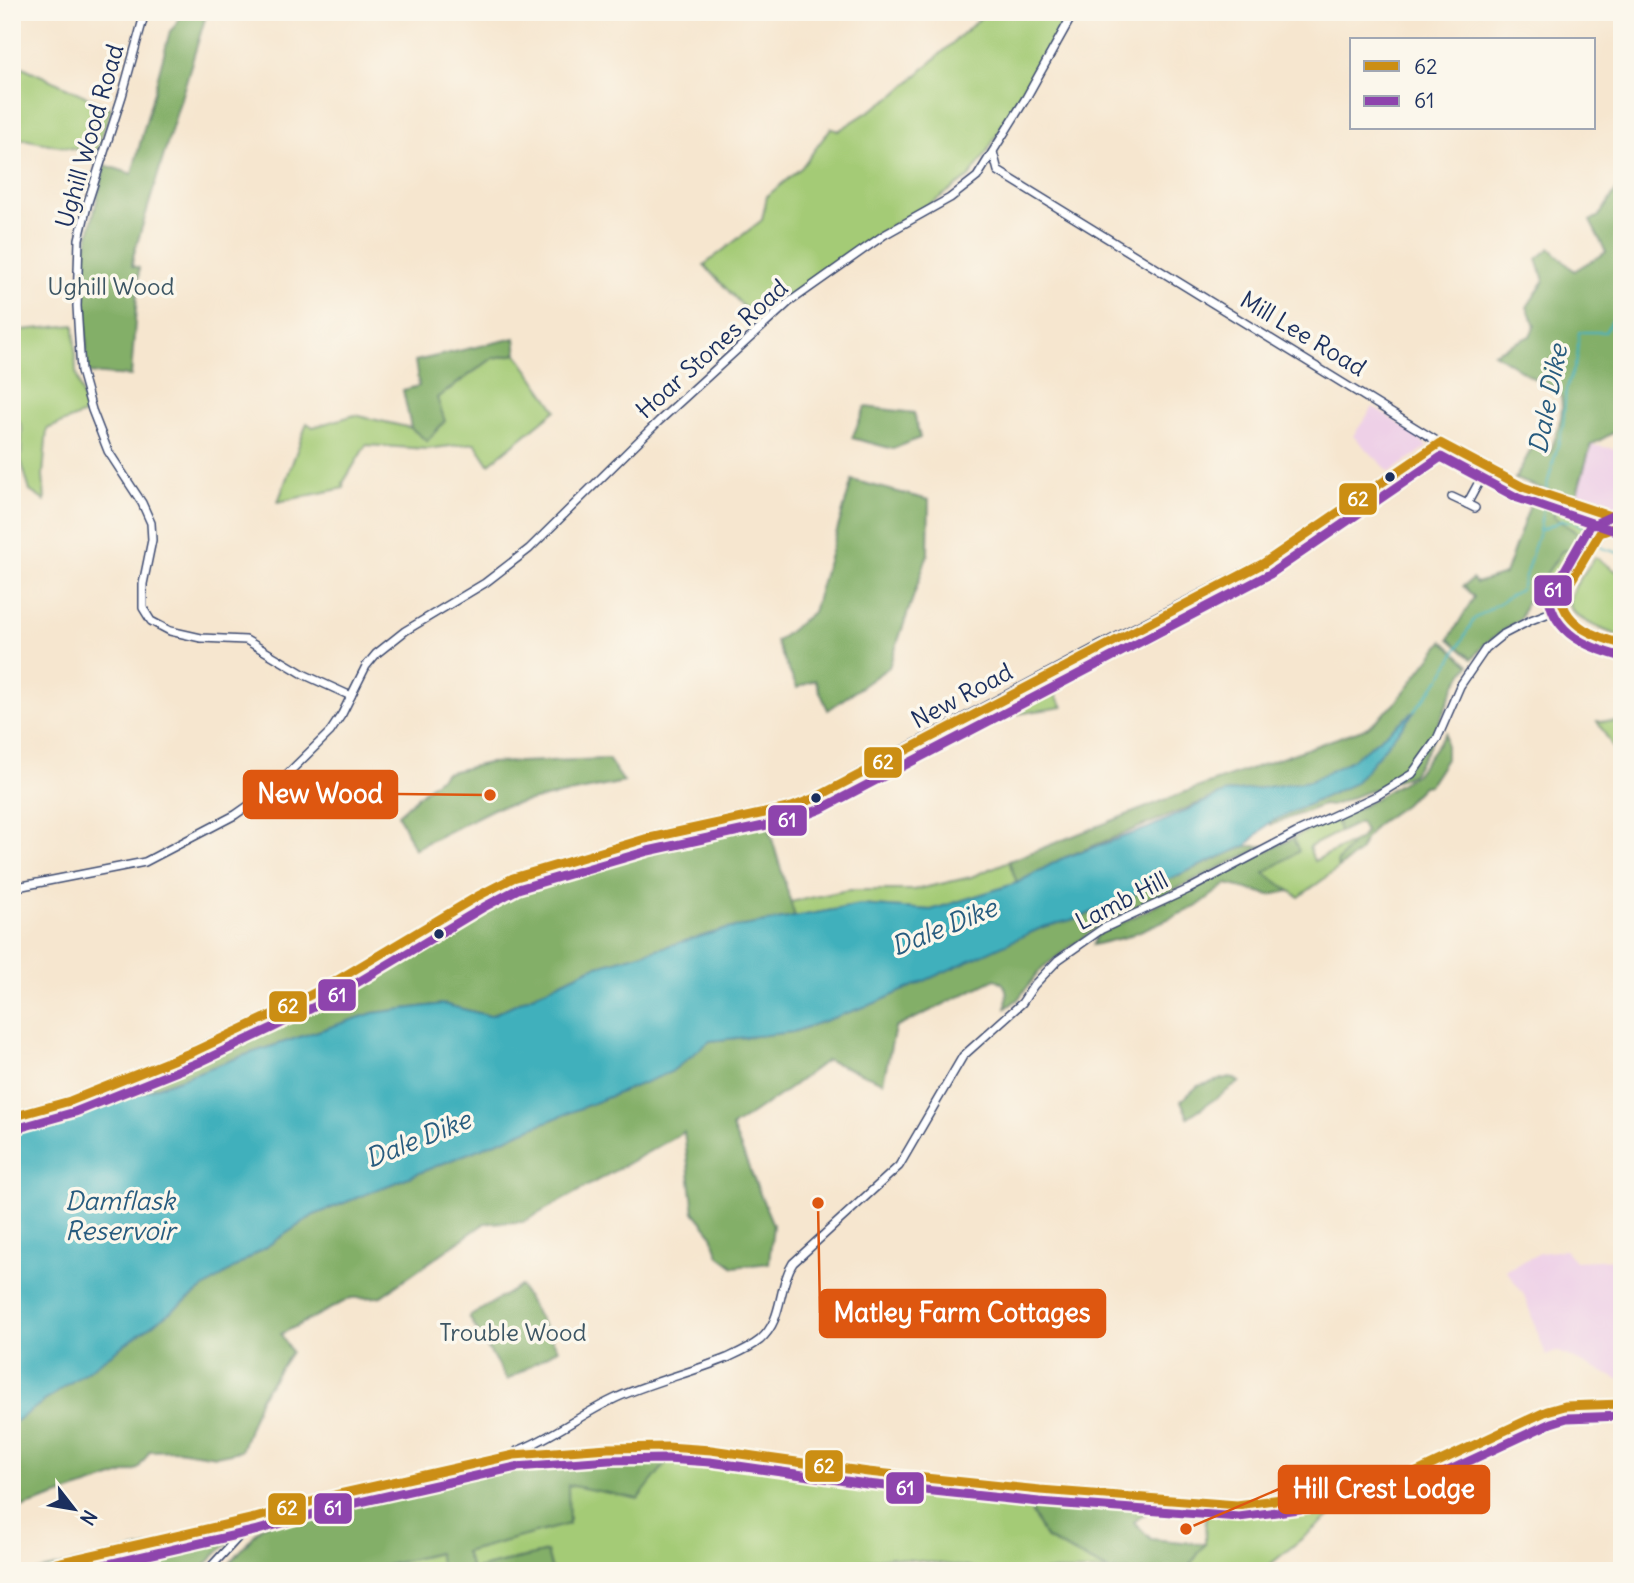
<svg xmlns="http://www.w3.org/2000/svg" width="1634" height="1583" font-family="Delius,sans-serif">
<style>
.built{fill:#eed0e7}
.green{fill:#a4cb76;stroke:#607d6a;stroke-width:2}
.forest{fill:#83af67;stroke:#4f6f62;stroke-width:2}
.water{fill:#41b0bc;stroke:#2e708d;stroke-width:2}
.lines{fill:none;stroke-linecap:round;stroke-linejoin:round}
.stream{stroke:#41b0bc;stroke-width:2}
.street-casing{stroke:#3c4a6f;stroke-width:10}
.secondary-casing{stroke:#3c4a6f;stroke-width:13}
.street{stroke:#fff;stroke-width:7}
.secondary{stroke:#fff;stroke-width:10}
.bus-1-casing{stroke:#fbf7ec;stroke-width:14}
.bus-2-casing{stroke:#fbf7ec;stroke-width:14}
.bus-1{stroke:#cb8e13;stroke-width:9}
.bus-2{stroke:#8e44ad;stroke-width:9}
.bus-dot{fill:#1b2f5e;stroke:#fbf7ec;stroke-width:2.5}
.labels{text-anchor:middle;stroke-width:7;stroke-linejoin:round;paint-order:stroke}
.street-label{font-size:24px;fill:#1b2f5e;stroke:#fbf7ec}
.park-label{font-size:24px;fill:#3d5664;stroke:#fbf7ec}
.water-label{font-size:26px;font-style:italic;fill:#285c7f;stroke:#fbf7ec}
.leader{fill:none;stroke:#de5710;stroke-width:2.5}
.callout-dot{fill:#de5710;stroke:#fbf7ec;stroke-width:2.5}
.callout{fill:#de5710;stroke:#de5710;stroke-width:2.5}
.callout-label{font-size:26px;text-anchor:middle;font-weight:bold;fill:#fff}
.line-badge{stroke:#fbf7ec;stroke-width:2.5}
.badge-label{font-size:19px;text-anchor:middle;font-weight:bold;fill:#fff}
</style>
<rect width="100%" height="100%" fill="#fbf7ec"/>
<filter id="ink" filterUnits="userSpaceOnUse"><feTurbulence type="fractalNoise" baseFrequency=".0143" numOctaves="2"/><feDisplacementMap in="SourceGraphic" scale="14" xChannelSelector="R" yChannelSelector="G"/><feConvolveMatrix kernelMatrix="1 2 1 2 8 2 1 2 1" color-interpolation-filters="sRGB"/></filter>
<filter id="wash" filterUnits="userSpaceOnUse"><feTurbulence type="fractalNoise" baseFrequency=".00686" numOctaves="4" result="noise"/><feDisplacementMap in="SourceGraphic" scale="28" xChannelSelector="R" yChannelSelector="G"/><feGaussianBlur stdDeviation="1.57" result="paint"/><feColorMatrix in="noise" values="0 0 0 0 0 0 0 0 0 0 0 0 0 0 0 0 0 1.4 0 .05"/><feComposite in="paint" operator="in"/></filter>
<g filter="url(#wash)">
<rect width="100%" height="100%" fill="#f6e6cf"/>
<g class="built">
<polygon points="1373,407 1418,436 1427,447 1390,472 1353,436"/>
<polygon points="1591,445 1622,450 1622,515 1575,500"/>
<polygon points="1565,1250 1575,1261 1622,1259 1622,1351 1619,1353 1622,1358 1622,1381 1557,1351 1546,1356 1524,1295 1506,1270 1540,1253"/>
</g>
<g class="green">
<polygon points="987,12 1069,12 985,155 969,177 939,198 879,233 758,322 704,265 762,220 767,196 801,168 831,128 838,131 896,94"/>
<polygon points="12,62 111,108 96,153 12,137"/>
<polygon points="74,325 76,372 87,413 47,429 43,475 45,501 30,491 21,460 22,428 12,405 12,331"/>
<polygon points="517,354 556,410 489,464 475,443 427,449 366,445 343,483 344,488 278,502 307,423 313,427 355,415 411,428 427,441 436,399 493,358"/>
<polygon points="1555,505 1587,515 1595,524 1594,537 1555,600 1537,587 1562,551 1582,548 1586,539 1554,517"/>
<path d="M 1595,557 L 1622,575 L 1622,637 C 1608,632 1567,618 1569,601 C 1570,590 1588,568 1595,557 Z"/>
<polygon points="1047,682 1063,707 990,718 984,716"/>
<polygon points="1597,721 1622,722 1622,762"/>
<polygon points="1336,817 1339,832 1309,847 1314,861 1353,842 1337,863 1339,868 1299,897 1263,873 1298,851 1293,838"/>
<polygon points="1009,861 1017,883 931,910 860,905 795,917 790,902 848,890 914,890 971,877"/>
<polygon points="668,1453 756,1458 811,1470 870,1478 1022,1493 1045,1538 1109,1571 996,1571 891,1557 812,1569 758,1568 757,1571 552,1571 547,1552 472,1570 465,1552 568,1524 567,1485 667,1462 662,1454"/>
<polygon points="1356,1491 1347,1502 1262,1571 1186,1571 1205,1544 1206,1509 1243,1511"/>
<polygon points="439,1553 442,1571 363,1571"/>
</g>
<g class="forest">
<polygon points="182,12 207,12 133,257 132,266 139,268 131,376 87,373 84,256 105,165 132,174 170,31 176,25"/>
<path d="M 1622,182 L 1622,428 L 1591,445 L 1575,500 L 1515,479 L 1534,444 L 1550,453 C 1557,432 1568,409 1558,388 L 1538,381 L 1494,353 L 1530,336 L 1535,325 L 1527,307 L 1544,281 L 1537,259 L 1550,248 L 1574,271 L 1606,252 L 1590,221 L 1599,216 Z"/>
<polygon points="515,338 517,354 493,358 437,398 445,421 427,441 411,428 403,390 419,386 415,361"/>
<polygon points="865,407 914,413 920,438 893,449 852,438"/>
<polygon points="852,480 929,500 928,554 889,667 828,710 815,680 797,688 776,642 813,612"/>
<polygon points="1533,497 1555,505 1554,517 1586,539 1582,547 1562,551 1525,605 1521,618 1486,643 1472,659 1449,639 1474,597 1463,586 1472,579 1476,583 1505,574"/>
<polygon points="1443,641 1469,665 1455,685 1428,749 1412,774 1331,806 1323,805 1271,825 1270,822 1355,783 1412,713 1352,760 1311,781 1224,793 1061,859 1017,883 1009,861 1180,794 1368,727 1394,705"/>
<polygon points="1446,733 1446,759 1429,785 1423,786 1404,805 1377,824 1364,841 1359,852 1339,868 1337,863 1353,842 1359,840 1365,832 1360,822 1339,832 1336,817 1361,807 1416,774"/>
<polygon points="608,759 624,782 495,808 414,849 398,814 445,773 488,763"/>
<polygon points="767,822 795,917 727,929 591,968 490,1016 443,1004 373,1013 248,1054 65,1121 12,1130 12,1124 48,1115 120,1089 294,1011 480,902 509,891"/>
<polygon points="1293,838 1299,851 1264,873 1290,891 1270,895 1227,884 1196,907 1126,937 1093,945 1097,935"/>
<path d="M 1246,846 L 1265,846 L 1100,925 L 1042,968 L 1018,999 L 1006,1008 C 1007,996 1009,983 995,979 L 895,1028 L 883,1082 L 827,1060 L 783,1093 L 732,1127 L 773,1225 L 769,1263 L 734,1267 L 719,1256 L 711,1233 L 694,1212 L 684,1132 L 523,1222 L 485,1223 L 380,1297 L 351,1298 L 281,1334 L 291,1352 L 260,1398 L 241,1451 L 216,1456 L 177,1450 L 150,1451 L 138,1469 L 12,1511 L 12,1424 L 204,1288 L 314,1215 L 671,1072 L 710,1041 L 793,1032 L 878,1002 L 1043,927 L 1079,918 Z"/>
<polygon points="1230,1077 1240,1082 1188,1117 1181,1101 1198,1086"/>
<polygon points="520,1286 558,1349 507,1380 469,1317"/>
<polygon points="623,1453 662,1454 667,1462 638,1499 568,1485 569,1524 465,1552 472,1570 547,1552 552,1571 442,1571 438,1553 363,1571 223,1571 263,1525 340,1500 513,1461"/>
<polygon points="1022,1493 1156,1505 1134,1522 1151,1539 1205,1544 1186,1571 1109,1571 1045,1538"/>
<polygon points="245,1526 199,1571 36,1571"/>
</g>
<polygon class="water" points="1416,710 1355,783 1270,822 1246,846 1079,918 1043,927 878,1002 793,1032 710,1041 671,1072 314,1215 204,1288 12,1424 12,1130 65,1121 248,1054 373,1013 443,1004 490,1016 591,968 727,929 860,905 931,910 1017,883 1061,859 1148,828 1224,793 1311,781 1352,760"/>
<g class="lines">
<g class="stream">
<polyline points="1546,489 1563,426 1566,390 1577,360 1579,332 1605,332 1622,305"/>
<polyline points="1539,531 1563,520 1582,525 1592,536"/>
<polyline points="1598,543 1602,548 1622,554"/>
<polyline points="1414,711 1441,678 1474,619 1521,589 1539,532 1545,498"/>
</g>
</g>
</g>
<g filter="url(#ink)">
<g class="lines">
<g class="street-casing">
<g id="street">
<polyline points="145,12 122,96 88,202 79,239 77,306 81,371 92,410 108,451 142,503 151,523 152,540 143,584 143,608 151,621 170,631 201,638 246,640 305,675 351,696"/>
<polyline points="993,152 998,171 1440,443"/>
<polyline points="1452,497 1467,504"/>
<polyline points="1475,508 1467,504 1486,469"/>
<polyline points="12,888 145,862 235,815 271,790 330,732 342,714 366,666 376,654 405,631 485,583 529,549 659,421 788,303 884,235 950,198 977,177 1026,98 1074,12"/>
<path d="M 514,1455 L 517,1451 C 552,1438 581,1414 616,1398 C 651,1382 690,1373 727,1358 C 738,1353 750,1348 760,1340 C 784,1319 777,1288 793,1263 L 899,1166 L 963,1056 L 1022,1003 L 1034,985 L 1058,960 L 1102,929 L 1189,889 L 1296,833 L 1376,796 L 1412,774 L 1437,739 L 1460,686 L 1486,648 L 1502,635 L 1531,620 L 1562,608"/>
<polyline points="21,1571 255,1518 335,1495 514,1455 608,1448 667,1447 711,1450 868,1472 1040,1490 1166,1501 1237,1505 1363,1488 1406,1477 1547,1411 1565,1406 1622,1404"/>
<polyline points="207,1571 254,1520"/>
</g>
</g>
<g class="secondary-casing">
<g id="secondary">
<path d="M 1597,512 L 1600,533 L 1565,590 C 1551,622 1597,637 1622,644"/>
<polyline points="1600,533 1622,525"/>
<polyline points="12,1117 70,1101 195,1051 267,1017 324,988 478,896 513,878 645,839 792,807 815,798 1100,647 1264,563 1440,443 1523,487 1622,520"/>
</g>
</g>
<use href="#street" class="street"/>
<use href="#secondary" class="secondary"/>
<g class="bus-1-casing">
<g id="bus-1">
<path d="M 1622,525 L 1600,533 L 1561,598 C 1567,627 1596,637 1622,644"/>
<polyline points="12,1117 70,1101 195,1051 267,1017 324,988 478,896 513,878 645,839 792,807 815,798 1264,563 1440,443 1523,487 1622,520"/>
<polyline points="22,1571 255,1518 335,1495 514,1455 608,1448 667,1447 711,1450 868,1472 1040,1490 1237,1505 1363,1488 1406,1477 1547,1411 1565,1406 1622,1404"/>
</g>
</g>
<g class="bus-2-casing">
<g id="bus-2">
<path d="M 1618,513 L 1590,526 L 1549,598 C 1555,634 1587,647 1619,656"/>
<polyline points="15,1129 75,1112 200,1062 272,1028 330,999 484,907 518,889 648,851 795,819 821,809 1270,574 1441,457 1518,498 1618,532"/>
<polyline points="78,1571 258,1530 338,1507 516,1467 609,1460 667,1459 710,1462 867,1484 1039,1502 1239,1517 1365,1500 1409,1489 1551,1423 1567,1418 1622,1416"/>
</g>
</g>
<use href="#bus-1" class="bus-1"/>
<use href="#bus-2" class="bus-2"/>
</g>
</g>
<g class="bus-dot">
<circle cx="1390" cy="477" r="6"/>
<circle cx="816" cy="798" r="6"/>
<circle cx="439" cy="934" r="6"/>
</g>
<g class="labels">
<g class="street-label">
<text transform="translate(90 136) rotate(-74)" y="8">Ughill Wood Road</text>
<text transform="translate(1303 334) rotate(31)" y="8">Mill Lee Road</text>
<text transform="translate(712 349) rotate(-42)" y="8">Hoar Stones Road</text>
<text transform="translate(962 696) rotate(-28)" y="8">New Road</text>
<text transform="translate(1122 901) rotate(-27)" y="8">Lamb Hill</text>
</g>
<g class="park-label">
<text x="111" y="295">Ughill Wood</text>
<text x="513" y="1341">Trouble Wood</text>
</g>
<g class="water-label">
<text transform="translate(1548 399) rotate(-79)" y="9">Dale Dike</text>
<text transform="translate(944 927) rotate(-22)" y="9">Dale Dike</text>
<text transform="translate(418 1139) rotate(-22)" y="9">Dale Dike</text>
<text x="120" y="1210">Damflask<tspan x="120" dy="30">Reservoir</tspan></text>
</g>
</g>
<path class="leader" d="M490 795L397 794M818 1203L820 1313M1186 1529L1279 1489"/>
<g class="callout-dot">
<circle cx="490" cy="795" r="7"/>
<circle cx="818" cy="1203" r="7"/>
<circle cx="1186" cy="1529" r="7"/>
</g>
<g class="callout">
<rect x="244" y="771" width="153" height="47" rx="7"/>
<rect x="820" y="1290" width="285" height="47" rx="7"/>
<rect x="1279" y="1466" width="210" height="47" rx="7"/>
</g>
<g class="callout-label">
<text x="320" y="803">New Wood</text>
<text x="962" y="1322">Matley Farm Cottages</text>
<text x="1384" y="1498">Hill Crest Lodge</text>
</g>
<g class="line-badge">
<rect x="1338" y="482" width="40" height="34" rx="7" fill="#cb8e13"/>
<rect x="1533" y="574" width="40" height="33" rx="7" fill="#8e44ad"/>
<rect x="863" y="746" width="40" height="33" rx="7" fill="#cb8e13"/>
<rect x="767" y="804" width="41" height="33" rx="7" fill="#8e44ad"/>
<rect x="317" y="978" width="40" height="34" rx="7" fill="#8e44ad"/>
<rect x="268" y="990" width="40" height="33" rx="7" fill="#cb8e13"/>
<rect x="804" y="1449" width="40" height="34" rx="7" fill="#cb8e13"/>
<rect x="885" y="1471" width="40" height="34" rx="7" fill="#8e44ad"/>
<rect x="313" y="1492" width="40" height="33" rx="7" fill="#8e44ad"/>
<rect x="267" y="1492" width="40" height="34" rx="7" fill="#cb8e13"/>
</g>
<g class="badge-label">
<text x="1358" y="506">62</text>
<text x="1553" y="597">61</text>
<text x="883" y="769">62</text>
<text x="787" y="827">61</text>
<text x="337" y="1002">61</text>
<text x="288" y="1013">62</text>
<text x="824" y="1473">62</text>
<text x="905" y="1495">61</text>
<text x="333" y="1515">61</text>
<text x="287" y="1515">62</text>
</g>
<rect width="1634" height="1583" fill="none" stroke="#fbf7ec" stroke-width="42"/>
<rect x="1350" y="38" width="245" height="91" fill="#fbf7ec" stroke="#a1a7b3" stroke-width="2"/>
<rect x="1364" y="61" width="35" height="10" fill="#cb8e13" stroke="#a1a7b3" stroke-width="2"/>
<text x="1414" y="74" font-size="21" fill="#1b2f5e">62</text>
<rect x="1364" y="96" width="35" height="10" fill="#8e44ad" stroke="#a1a7b3" stroke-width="2"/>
<text x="1414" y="108" font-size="21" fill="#1b2f5e">61</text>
<g transform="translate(74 1509) rotate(121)" stroke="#fbf7ec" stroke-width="5" paint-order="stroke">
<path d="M0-5L12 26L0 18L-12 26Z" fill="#1b2f5e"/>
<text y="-10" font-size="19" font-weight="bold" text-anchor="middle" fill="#1b2f5e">N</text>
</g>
</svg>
